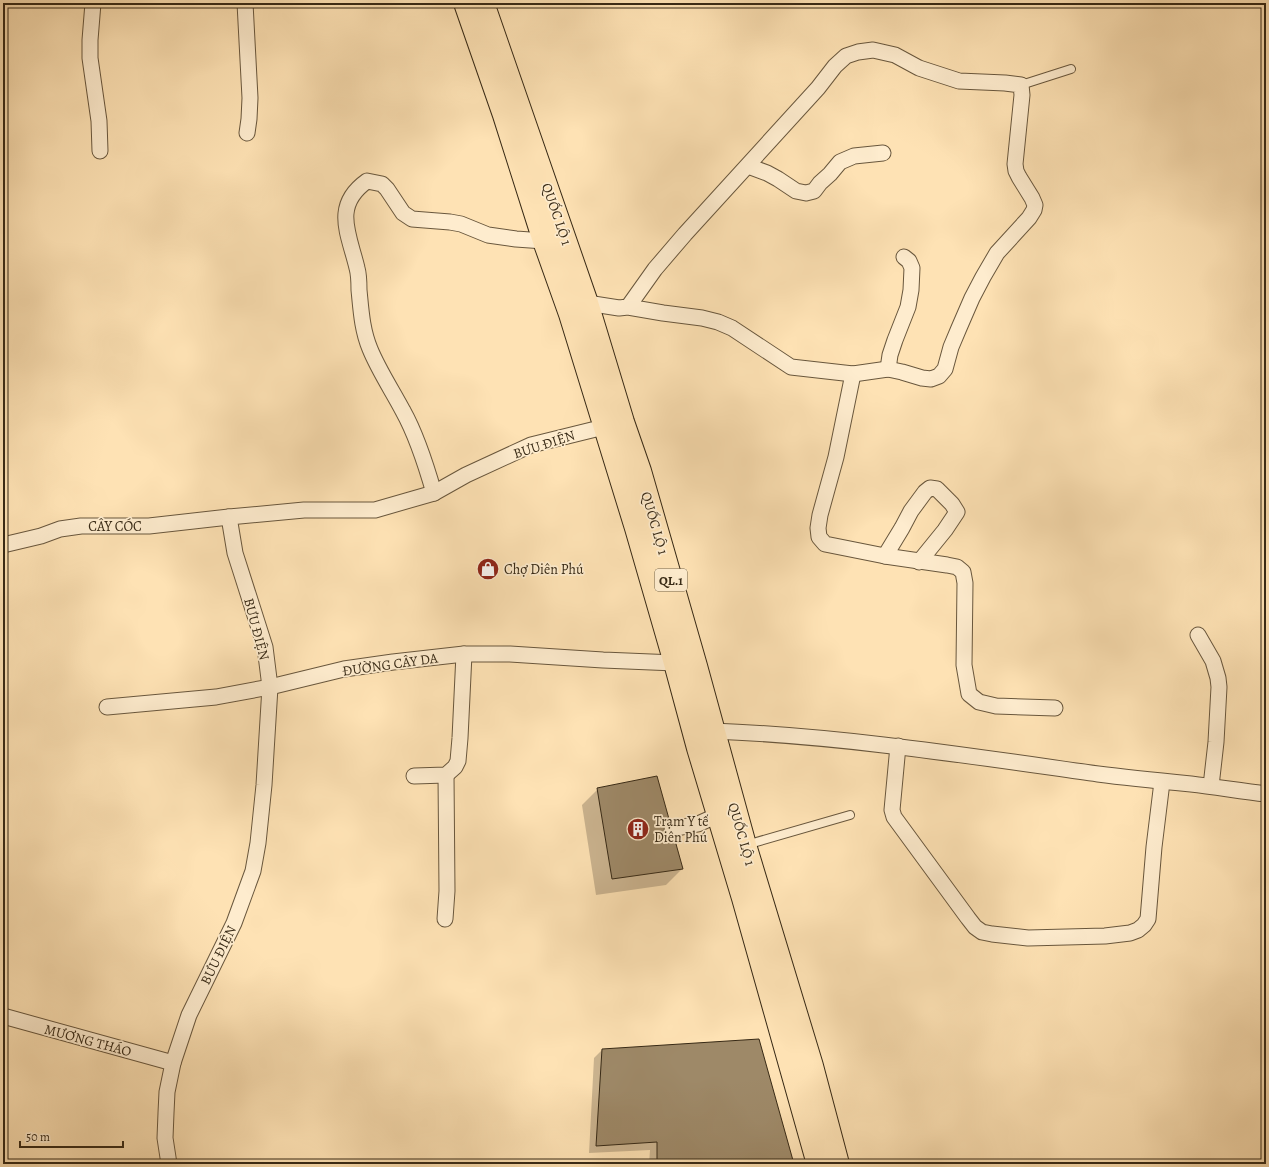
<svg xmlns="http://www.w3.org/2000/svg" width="1269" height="1167" font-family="Alegreya,serif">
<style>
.shadow{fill:#0003}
.building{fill:#9e8968;stroke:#372915}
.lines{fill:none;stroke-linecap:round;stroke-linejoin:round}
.lane-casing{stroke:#69573d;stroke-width:10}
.street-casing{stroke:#69573d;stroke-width:17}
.highway-casing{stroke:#372915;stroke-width:24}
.lane{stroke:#feecce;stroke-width:8}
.street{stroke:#feecce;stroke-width:15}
.highway{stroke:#fee2b4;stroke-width:22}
.labels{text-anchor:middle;stroke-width:3.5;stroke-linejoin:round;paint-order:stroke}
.shield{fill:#feecce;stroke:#73644c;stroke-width:1}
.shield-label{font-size:13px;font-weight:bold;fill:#372915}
.street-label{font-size:14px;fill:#372915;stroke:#feecce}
.poi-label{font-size:14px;fill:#372915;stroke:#feecce;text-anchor:start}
</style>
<rect width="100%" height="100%" fill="#fee2b4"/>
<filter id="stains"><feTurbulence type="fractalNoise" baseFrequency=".005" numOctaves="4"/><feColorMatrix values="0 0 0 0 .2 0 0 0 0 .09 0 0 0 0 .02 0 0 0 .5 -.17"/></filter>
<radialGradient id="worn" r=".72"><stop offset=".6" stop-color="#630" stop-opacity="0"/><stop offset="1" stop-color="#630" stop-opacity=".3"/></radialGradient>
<g class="shadow">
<polygon points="598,789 682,869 666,885 596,895 582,805"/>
<polygon points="758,1040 793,1164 649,1164 650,1150 589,1153 594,1058 602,1050"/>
</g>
<g class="building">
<polygon points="657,776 683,869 612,879 597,788"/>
<polygon points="759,1039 794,1164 657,1164 657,1142 596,1146 602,1049"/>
</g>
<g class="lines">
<g class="lane-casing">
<g id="lane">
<polyline points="1021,85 1071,69"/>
<polyline points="746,845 850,815"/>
</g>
</g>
<g class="street-casing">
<g id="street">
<polyline points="93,3 90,40 90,58 99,121 100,151"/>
<polyline points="245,3 250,98 249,119 247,133"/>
<polyline points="748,166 767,173 778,179 796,191 806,193 814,191 820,183 830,174 840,162 854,156 883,153"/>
<polyline points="587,303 619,308 628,307 655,269 685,234 818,88 835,66 846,56 858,52 873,50 895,55 919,68 959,81 1005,83 1021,85 1022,95 1015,164 1016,171 1019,177 1032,198 1035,205 1034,210 1029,218 997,253 983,277 972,298 959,328 951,347 945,369 939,376 931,379 922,378 902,372 888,369 853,374 791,367 732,328 718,322 702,318 663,313 628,307"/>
<polyline points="888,369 890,355 895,340 908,307 911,290 912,268 909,261 904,257"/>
<polyline points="853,374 836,457 820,515 818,528 819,537 825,544 885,556 947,565 957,567 963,572 965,583 964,665 969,694 979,702 996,706 1055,708"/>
<path d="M 434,493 C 426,465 417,436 403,411 C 392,390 379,371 370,349 C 362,330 361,310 359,290 C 359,283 359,275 357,268 C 349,234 332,206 367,181 L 382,184 L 387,189 L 403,213 L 412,219 L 450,222 L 461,224 L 488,235 L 516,239 L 544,241"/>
<polyline points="3,545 41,536 60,529 81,526 149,526 229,517"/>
<polyline points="885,556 902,528 911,511 925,492 930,488 937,489 952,504 957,512 945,530 919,562"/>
<polyline points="1198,635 1213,661 1218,678 1219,687 1216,742 1211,786"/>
<polyline points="107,707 216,697 270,687 344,669 393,662 464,654 510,654 603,660 675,663"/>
<path d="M 713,731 C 842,736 970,756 1098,774 C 1129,778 1160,781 1191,784 C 1216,787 1241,791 1266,794"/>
<polyline points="898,746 892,810 894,817 968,918 975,927 982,932 992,934 1028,938 1105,936 1130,933 1138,930 1144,925 1148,919 1154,847 1162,782"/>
<polyline points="414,776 446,775 455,767 458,761 460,738 464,654"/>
<polyline points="672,829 698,824 718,815"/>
<polyline points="445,919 447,891 446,775"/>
<polyline points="3,1016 173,1063"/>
<polyline points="169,1164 165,1138 166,1113 167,1092 173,1063 189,1015 234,923 253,871 258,843 264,785 270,687 265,647 235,553 229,517 304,510 375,510 434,493 466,475 531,445 604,427"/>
</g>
</g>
<g class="highway-casing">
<g id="highway">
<polyline points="465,3 504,115 544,241 570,314 636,528 675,663 698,748 743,898 818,1164"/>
<polyline points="483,3 587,303 623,422 640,471 696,666 745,845 812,1066 838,1164"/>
</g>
</g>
<use href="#lane" class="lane"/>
<use href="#street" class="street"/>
<use href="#highway" class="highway"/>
</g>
<defs>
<g id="shop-disc" transform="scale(1.15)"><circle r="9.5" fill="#8f2418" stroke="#feecce"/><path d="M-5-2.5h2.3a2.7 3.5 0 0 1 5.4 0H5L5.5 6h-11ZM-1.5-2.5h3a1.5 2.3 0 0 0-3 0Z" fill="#fff"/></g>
<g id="building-disc" transform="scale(1.15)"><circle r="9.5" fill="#8f2418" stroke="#feecce"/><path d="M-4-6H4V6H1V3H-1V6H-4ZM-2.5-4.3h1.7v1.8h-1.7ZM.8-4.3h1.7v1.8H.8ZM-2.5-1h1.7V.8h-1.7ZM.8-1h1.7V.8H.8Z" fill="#fff"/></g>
</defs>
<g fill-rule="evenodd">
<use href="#shop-disc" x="488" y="569"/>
<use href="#building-disc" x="638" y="829"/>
</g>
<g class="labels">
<rect class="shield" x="655" y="569" width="32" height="22" rx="3"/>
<g class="shield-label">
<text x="671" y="585">QL.1</text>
</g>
<g class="street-label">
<text transform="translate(557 214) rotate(71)" y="5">QUỐC LỘ 1</text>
<text transform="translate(544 444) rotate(-18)" y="5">BƯU ĐIỆN</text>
<text transform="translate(655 523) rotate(74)" y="5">QUỐC LỘ 1</text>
<text x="115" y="531">CÂY CÓC</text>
<text transform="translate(257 629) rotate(75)" y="5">BƯU ĐIỆN</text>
<text transform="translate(390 664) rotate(-8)" y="5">ĐƯỜNG CÂY DA</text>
<text transform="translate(742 834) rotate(74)" y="5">QUỐC LỘ 1</text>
<text transform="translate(218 955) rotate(-64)" y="5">BƯU ĐIỆN</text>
<text transform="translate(88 1040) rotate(15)" y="5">MƯƠNG THÁO</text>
</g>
<g class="poi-label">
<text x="504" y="574">Chợ Diên Phú</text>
<text x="654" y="826">Trạm Y tế<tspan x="654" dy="16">Diên Phú</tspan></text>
</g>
</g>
<rect width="1269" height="1167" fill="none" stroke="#fee2b4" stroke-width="16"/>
<rect x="4" y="4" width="1261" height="1159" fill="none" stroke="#372915" stroke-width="2"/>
<rect x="8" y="8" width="1253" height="1151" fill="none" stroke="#372915"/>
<path d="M20 1141v6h103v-6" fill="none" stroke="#372915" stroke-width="2"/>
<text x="26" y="1141" font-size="12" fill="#372915" stroke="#feecce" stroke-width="3" paint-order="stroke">50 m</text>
<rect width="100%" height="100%" filter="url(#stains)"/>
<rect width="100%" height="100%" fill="url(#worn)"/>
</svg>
